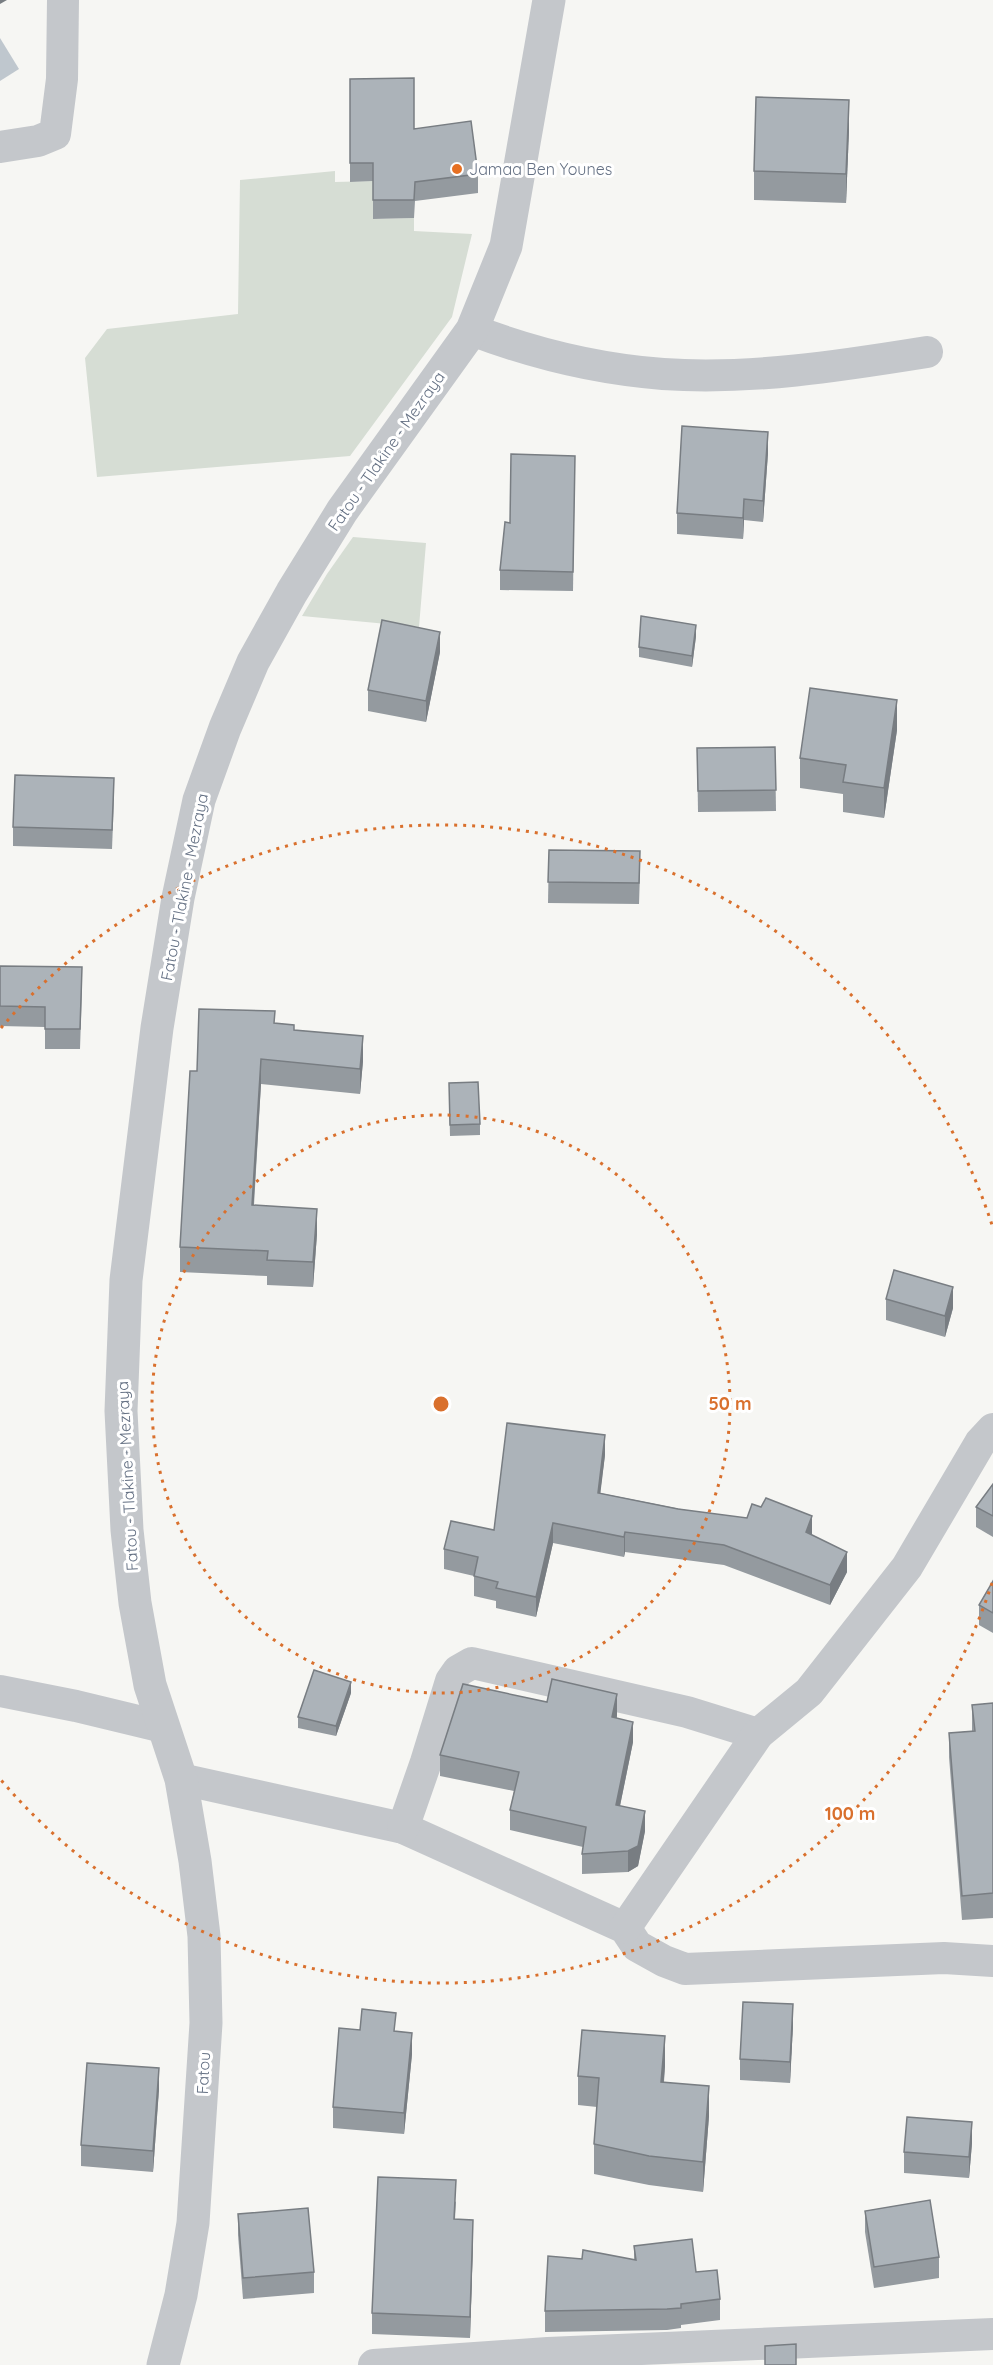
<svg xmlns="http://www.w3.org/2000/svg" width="993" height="2365" font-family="Quicksand,sans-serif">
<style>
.green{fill:#d6ddd4}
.water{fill:#bfc7ce}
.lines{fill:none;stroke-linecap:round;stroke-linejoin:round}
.minor{stroke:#c4c7cb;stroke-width:32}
.tertiary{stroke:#c4c7cb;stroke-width:33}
.wall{fill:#949a9f}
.shaded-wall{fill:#787d82}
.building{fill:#acb3b9;stroke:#787d82;stroke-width:1.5}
.ring{fill:none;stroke:#d9702d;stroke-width:3;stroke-dasharray:3 6}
.poi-dot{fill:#e67023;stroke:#fff;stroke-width:2}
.labels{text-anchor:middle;stroke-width:6;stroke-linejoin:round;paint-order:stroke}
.poi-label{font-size:16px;fill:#657184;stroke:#fff;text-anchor:start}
.street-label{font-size:16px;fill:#657184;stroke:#fff}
.centre{fill:#d9702d;stroke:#fff;stroke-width:3}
.ring-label{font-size:18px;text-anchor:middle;font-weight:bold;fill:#d9702d;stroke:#fff;stroke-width:6;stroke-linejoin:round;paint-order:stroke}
</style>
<rect width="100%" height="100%" fill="#f6f6f3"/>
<g class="green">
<polygon points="335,171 335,182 373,181 374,219 414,218 414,231 472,234 452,317 350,456 97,477 85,358 107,329 238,314 240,180"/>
<polygon points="353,537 426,543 419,627 302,616 327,574"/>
</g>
<polygon class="water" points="0,38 19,69 0,81"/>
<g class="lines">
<g class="minor">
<polyline points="0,147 38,141 55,134 62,79 63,0"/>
<path d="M 472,330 C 532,353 598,369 663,374 C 751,380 840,366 927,352"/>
<polyline points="0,1691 76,1706 163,1727"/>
<polyline points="181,1779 403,1828 625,1928 637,1946 664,1961 685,1969 944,1958 993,1961"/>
<polyline points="403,1828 426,1762 451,1681 458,1671 472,1663 687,1712 758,1734"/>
<polyline points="625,1928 758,1734 809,1692 907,1567 980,1443 993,1429"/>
<polyline points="374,2365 548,2353 993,2334"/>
</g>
<polyline class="tertiary" points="163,2365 181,2295 193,2223 206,2023 204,1936 195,1861 181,1779 150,1685 135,1603 127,1530 121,1411 126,1280 157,1028 178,898 199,800 225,728 253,662 292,592 342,511 472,330 506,246 549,0"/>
</g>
<g class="wall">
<polygon points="350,79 414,129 478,174 478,193 415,201 414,218 373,219 373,181 350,182"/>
<polygon points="849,130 846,203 754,200 754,171"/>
<polygon points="768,453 763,522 744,520 743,539 677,534 677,513"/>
<polygon points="575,456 573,591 500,590 500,570 510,523"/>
<polygon points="696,636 692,667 639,657 639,647"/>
<polygon points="440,652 426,722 368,711 368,690"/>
<polygon points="897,730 884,818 843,812 843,794 800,788 800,758"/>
<polygon points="775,747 776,811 698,812 697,748"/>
<polygon points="114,798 112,849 13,846 13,827"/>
<polygon points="549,850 640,872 639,904 548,903"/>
<polygon points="0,966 82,988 80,1049 45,1049 45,1027 0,1026"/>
<polygon points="275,1023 294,1030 363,1061 360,1094 261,1084 254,1205 317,1234 313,1287 267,1285 267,1276 180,1272 180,1247 197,1071"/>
<polygon points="449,1094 480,1124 480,1135 450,1136"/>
<polygon points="886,1299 953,1308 945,1337 886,1320"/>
<polygon points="605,1455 600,1493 812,1535 847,1572 830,1605 724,1565 625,1552 624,1557 553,1543 536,1617 496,1608 496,1601 474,1596 474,1576 444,1569 444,1549 494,1530"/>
<polygon points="993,1484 993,1537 976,1527 976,1507"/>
<polygon points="993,1581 993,1633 979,1625 979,1605"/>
<polygon points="351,1693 336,1736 298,1728 298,1717"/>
<polygon points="547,1702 617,1715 617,1718 633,1742 620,1806 645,1831 638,1866 628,1872 582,1874 582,1854 583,1847 510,1830 510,1810 514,1791 440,1776 440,1755"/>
<polygon points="993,1703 993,1918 962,1920 949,1757 949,1733 972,1731 972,1705"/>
<polygon points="793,2025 790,2083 740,2080 740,2059"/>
<polygon points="360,2030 396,2031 412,2054 404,2134 333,2128 333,2107"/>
<polygon points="665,2066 664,2082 709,2116 703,2192 649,2185 594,2174 594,2144 597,2107 578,2105 578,2076"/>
<polygon points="159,2089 153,2172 81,2166 81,2145"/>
<polygon points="972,2143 969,2178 904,2173 904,2152"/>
<polygon points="456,2201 455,2219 473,2241 470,2338 372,2334 372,2313"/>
<polygon points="865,2211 939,2257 939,2278 874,2288 865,2232"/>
<polygon points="238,2214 314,2272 314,2293 243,2299 238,2235"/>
<polygon points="634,2246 696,2272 720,2299 720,2320 681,2325 681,2328 667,2330 545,2332 545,2311 582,2259 634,2260"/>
</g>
<g class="shaded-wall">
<polygon points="0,0 7,0 0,4"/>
<polygon points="849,100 849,130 846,203 846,174"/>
<polygon points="768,432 768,453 763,522 763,501"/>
<polygon points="744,499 744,520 743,539 743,518"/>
<polygon points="696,625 696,636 692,667 692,656"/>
<polygon points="440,632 440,652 426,722 426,701"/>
<polygon points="897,700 897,730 884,818 884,788"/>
<polygon points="363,1036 363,1061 360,1094 360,1069"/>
<polygon points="261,1059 261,1084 252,1230 252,1205"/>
<polygon points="317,1209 317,1234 313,1287 313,1262"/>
<polygon points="953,1287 953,1308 945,1337 945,1316"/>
<polygon points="605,1435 605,1455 598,1513 598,1493"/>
<polygon points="812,1516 812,1536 806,1532"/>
<polygon points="553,1523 553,1543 536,1617 536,1597"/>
<polygon points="625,1532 625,1552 624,1557 624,1537"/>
<polygon points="847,1552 847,1572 830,1605 830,1585"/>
<polygon points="351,1682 351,1693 336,1736 336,1726"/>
<polygon points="617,1694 617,1715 612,1738 612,1717"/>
<polygon points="633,1722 633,1742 616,1825 616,1805"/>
<polygon points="645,1811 645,1831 638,1866 628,1872 628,1851"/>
<polygon points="793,2004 793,2025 790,2083 790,2062"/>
<polygon points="412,2033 412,2054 404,2134 404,2113"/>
<polygon points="665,2036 665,2066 661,2112 661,2082"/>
<polygon points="159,2068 159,2089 153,2172 153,2151"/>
<polygon points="709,2086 709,2116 703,2192 703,2162"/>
<polygon points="972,2122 972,2143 969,2178 969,2157"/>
<polygon points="473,2220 473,2241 470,2338 470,2317"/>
</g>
<g class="building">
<polygon points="414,78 414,129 471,121 478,174 415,182 414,200 373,200 373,163 350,163 350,79"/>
<polygon points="756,97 849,100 846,174 754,171"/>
<polygon points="682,426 768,432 763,501 744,499 743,518 677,513"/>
<polygon points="511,454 575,456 573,572 500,570 505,522 510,523"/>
<polygon points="641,616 696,625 692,656 639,647"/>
<polygon points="382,620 440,632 426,701 368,690"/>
<polygon points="810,688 897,700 884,788 843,782 846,765 800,758"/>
<polygon points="775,747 776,790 698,791 697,748"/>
<polygon points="15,775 114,778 112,830 13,827"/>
<polygon points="549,850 640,851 639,883 548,882"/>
<polygon points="0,966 82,967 80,1029 45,1029 45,1007 0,1006"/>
<polygon points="199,1009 275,1011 274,1023 294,1025 294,1030 363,1036 360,1069 261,1059 252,1205 317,1209 313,1262 267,1260 268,1251 180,1247 190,1071 197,1071"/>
<polygon points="478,1082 480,1124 450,1125 449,1083"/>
<polygon points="894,1270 953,1287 945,1316 886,1299"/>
<polygon points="507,1423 605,1435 598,1493 678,1509 747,1518 752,1504 761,1507 766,1498 812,1516 806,1532 847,1552 830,1585 724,1545 625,1532 624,1537 553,1523 536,1597 496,1588 498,1582 474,1576 478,1557 444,1549 451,1521 494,1530"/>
<polygon points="993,1484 993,1516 976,1507"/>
<polygon points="993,1581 993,1613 979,1605"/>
<polygon points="314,1670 351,1682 336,1726 298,1717"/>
<polygon points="552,1679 617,1694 612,1717 633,1722 616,1805 645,1811 638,1846 628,1851 582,1854 586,1827 510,1810 519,1772 440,1755 463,1684 547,1702"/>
<polygon points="993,1703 993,1893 962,1896 949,1733 975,1731 972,1705"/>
<polygon points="743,2002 793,2004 790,2062 740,2059"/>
<polygon points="362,2009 396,2013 394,2031 412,2033 404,2113 333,2107 339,2028 360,2030"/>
<polygon points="582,2030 665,2036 661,2082 709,2086 703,2162 649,2156 594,2144 599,2078 578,2076"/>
<polygon points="87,2063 159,2068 153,2151 81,2145"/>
<polygon points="907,2117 972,2122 969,2157 904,2152"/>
<polygon points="378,2177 456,2180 454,2219 473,2220 470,2317 372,2313"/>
<polygon points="930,2200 939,2257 874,2267 865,2211"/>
<polygon points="308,2208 314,2272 243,2278 238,2214"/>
<polygon points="692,2239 696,2272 717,2270 720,2299 681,2304 681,2308 667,2309 545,2311 548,2256 582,2259 583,2250 636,2260 634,2246"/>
<polygon points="796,2344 796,2365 765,2365 765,2346"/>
</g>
<g class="ring">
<circle cx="441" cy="1404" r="289"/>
<path d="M992 1583A579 579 0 0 1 1 1780M1 1028A579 579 0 0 1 992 1225"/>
</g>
<circle class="poi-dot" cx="457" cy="169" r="6"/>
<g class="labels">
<g class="poi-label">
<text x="469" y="175">Jamaa Ben Younes</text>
</g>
<g class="street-label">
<text transform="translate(386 451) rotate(-55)" y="6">Fatou - Tlakine - Mezraya</text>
<text transform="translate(184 887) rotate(-79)" y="6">Fatou - Tlakine - Mezraya</text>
<text transform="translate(127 1476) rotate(-93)" y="6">Fatou - Tlakine - Mezraya</text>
<text transform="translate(203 2073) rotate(-87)" y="6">Fatou</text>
</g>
</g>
<circle cx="441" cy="1404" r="9" class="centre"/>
<g class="ring-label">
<text x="730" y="1410">50 m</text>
<text x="850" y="1820">100 m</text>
</g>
</svg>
